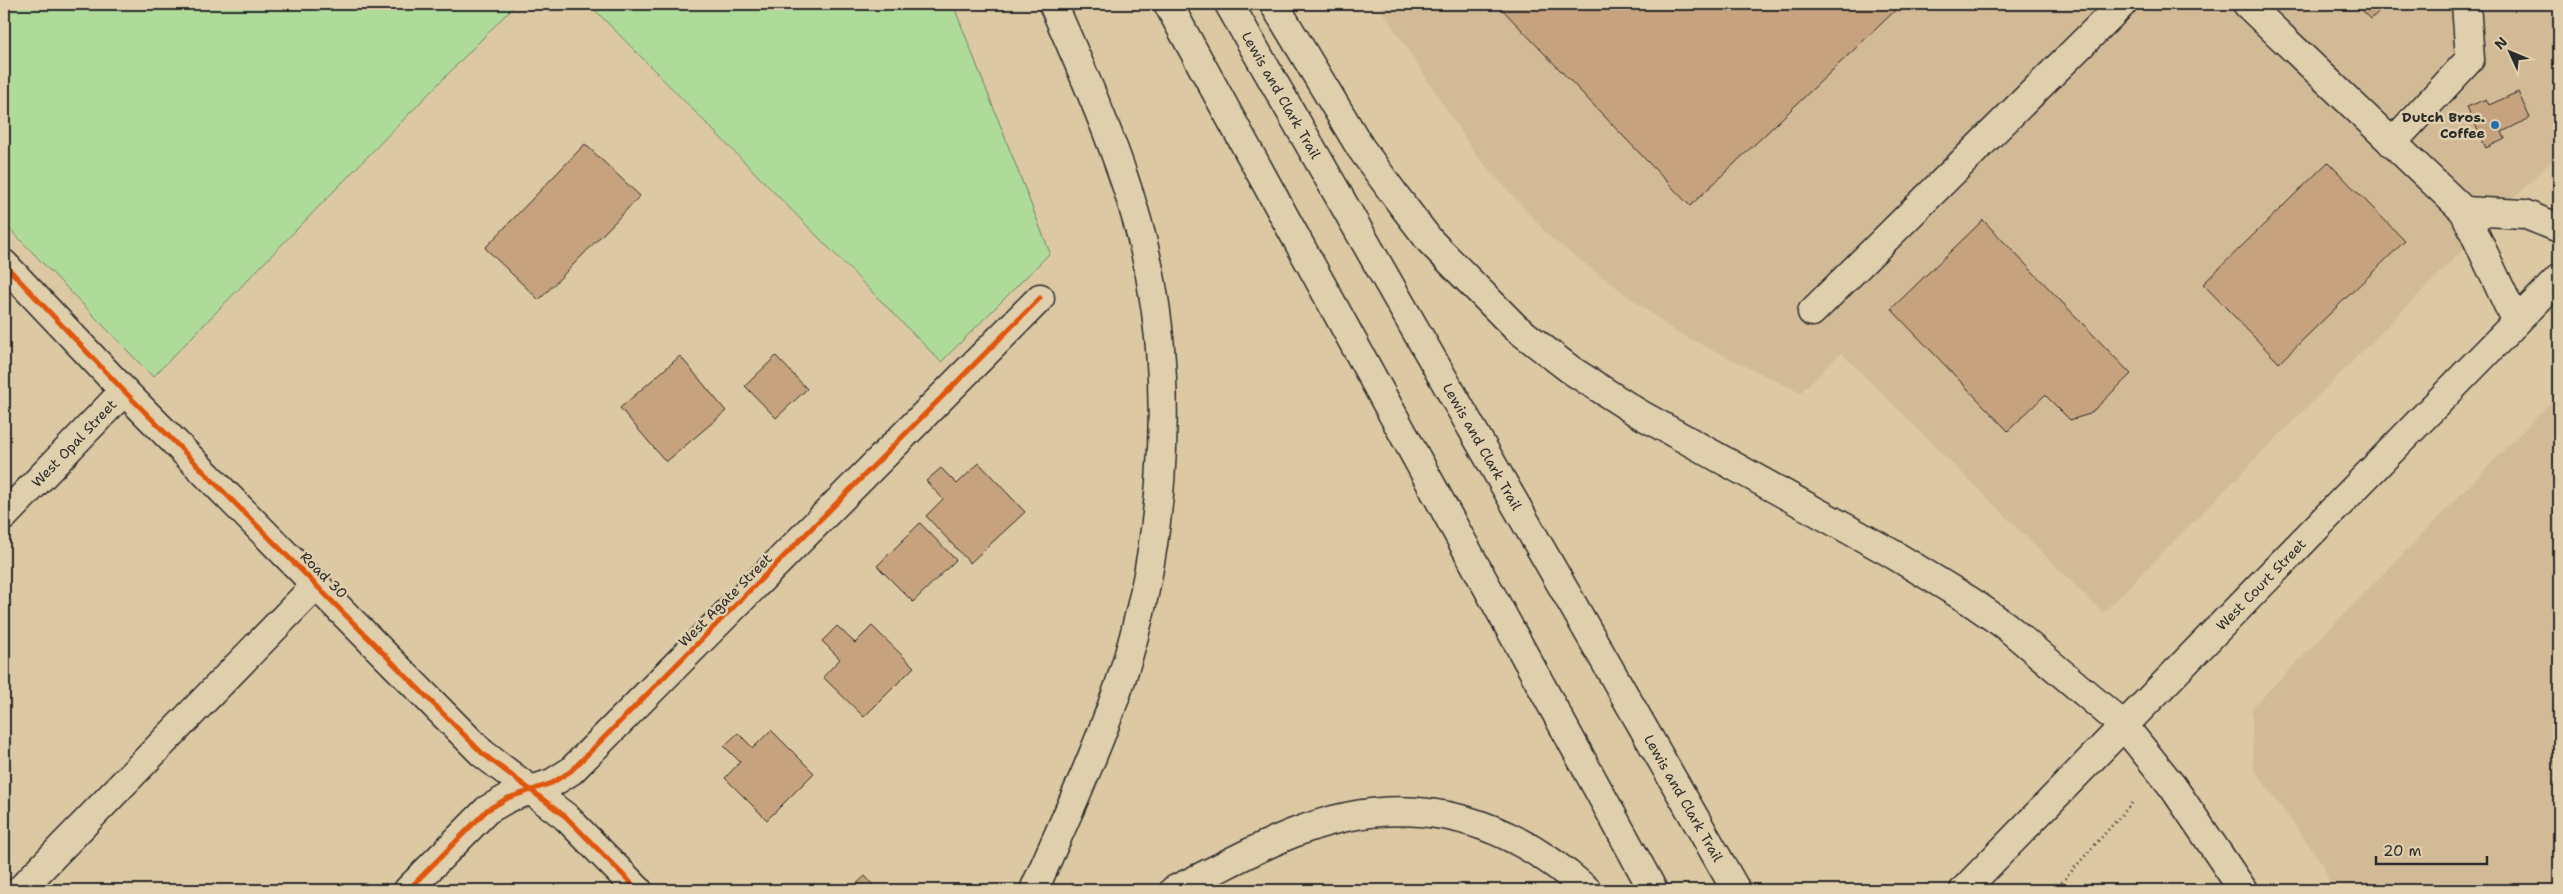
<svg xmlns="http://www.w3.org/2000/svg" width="2563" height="894" font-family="'Shantell Sans',sans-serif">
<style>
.built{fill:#d3ba97}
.green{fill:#aedb9a;stroke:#6c8362}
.building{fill:#c6a27e;stroke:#2b2b2b}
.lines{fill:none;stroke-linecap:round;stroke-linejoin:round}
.minor-casing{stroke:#2b2b2b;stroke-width:31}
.major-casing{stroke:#2b2b2b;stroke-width:31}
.highway-casing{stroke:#2b2b2b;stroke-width:31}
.path{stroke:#2b2b2b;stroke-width:3;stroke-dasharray:1 4;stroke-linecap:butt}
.minor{stroke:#e0cfac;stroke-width:28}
.major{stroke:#e0cfac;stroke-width:28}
.highway{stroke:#e0cfac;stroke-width:28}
.cycleway-casing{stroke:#e0cfac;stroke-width:8}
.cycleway{stroke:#df570e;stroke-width:5}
.poi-dot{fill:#1f6fb2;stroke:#e0cfac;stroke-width:2}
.labels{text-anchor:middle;stroke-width:5;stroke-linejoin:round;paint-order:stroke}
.street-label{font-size:14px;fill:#2b2b2b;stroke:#e0cfac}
.poi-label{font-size:14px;font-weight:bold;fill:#2b2b2b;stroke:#e0cfac;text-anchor:end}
</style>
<rect width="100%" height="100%" fill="#ddc8a4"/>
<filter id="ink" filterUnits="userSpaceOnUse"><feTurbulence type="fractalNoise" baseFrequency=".02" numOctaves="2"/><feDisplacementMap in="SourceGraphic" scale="10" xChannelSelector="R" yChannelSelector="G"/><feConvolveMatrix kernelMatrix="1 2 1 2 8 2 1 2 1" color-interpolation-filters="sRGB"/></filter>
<g filter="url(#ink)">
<g class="built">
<polygon points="1378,4 2559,4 2559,153 2103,613 1841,353 1800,393 1676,332 1551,238 1476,155"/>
<polygon points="2559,394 2559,890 2331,890 2324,866 2253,768 2252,708"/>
</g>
<g class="green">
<polygon points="4,4 516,4 153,377 4,223"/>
<polygon points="589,4 953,4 1050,253 941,362"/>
</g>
<g class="building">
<polygon points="1497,4 1902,4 1690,206"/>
<polygon points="2356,4 2387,4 2371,19"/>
<polygon points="2518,92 2530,118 2502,132 2505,139 2486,148 2467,107 2486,99 2489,105"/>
<polygon points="585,144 640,196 539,300 485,248"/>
<polygon points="2328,162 2405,241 2279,363 2203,284"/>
<polygon points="1983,220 2131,374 2090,414 2070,420 2045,395 2008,431 1891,309"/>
<polygon points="680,356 726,411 666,462 620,408"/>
<polygon points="776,356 807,389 776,418 745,386"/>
<polygon points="979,463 1025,512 970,563 926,516 943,499 926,481 941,468 957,484"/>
<polygon points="920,523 956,560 913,602 877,566"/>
<polygon points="837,626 855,643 872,626 914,667 864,717 823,677 840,659 822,641"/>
<polygon points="771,730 814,773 767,820 725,778 740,762 724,746 738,733 753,748"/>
<polygon points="865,876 878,890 850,890"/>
</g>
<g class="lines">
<g class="minor-casing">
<g id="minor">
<polyline points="2247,4 2464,211 2516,322"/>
<polyline points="2392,143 2470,59 2466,4"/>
<polyline points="2464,211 2524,214 2559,228"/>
<polyline points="4,264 124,391 482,753 566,817 638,890"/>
<polyline points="1812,312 2122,4"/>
<path id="s1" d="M 4,516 L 124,391"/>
<polyline points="20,890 317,584"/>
<polyline points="408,890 487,810 508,798 552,783 571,771 1040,298"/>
</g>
</g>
<g class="major-casing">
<g id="major">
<path id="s2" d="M 1964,890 L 2559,278"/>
</g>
</g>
<g class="highway-casing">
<g id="highway">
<polyline points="1168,4 1653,890"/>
<path id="s3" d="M 1229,4 L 1736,890"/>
<polyline points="1274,4 1360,147 1397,198 1430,241 1515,327 1571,370 1638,413 1891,553 1970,601 2006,626 2124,726 2173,787 2243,890"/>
<path d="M 1034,890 C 1064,821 1097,752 1121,680 C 1162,555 1175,405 1150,275 C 1132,181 1091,91 1053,4"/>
<path d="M 1174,890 C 1213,872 1251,850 1291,834 C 1402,789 1499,812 1587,890"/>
</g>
</g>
<polyline class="path" points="2055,890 2132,803"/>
<use href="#minor" class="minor"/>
<use href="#major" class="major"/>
<use href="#highway" class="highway"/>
<g class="cycleway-casing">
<g id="cycleway">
<polyline points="4,264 124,391 482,753 566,817 638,890"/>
<polyline points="408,890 487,810 508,798 552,783 571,771 1040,298"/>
</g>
</g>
<use href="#cycleway" class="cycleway"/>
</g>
</g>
<circle class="poi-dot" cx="2495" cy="125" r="5"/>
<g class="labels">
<g class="street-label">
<text dy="5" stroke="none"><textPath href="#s3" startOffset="105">Lewis and Clark Trail</textPath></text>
<text dy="5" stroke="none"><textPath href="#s1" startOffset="101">West Opal Street</textPath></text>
<text dy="5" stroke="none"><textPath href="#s3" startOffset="510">Lewis and Clark Trail</textPath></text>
<text transform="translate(324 575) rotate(45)" y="5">Road 30</text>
<text dy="5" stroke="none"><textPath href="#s2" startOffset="426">West Court Street</textPath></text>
<text transform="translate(725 600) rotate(-45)" y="5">West Agate Street</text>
<text dy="5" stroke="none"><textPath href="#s3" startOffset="915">Lewis and Clark Trail</textPath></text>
</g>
<g class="poi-label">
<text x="2485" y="122">Dutch Bros.<tspan x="2485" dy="16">Coffee</tspan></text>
</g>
</g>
<rect width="2563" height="894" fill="none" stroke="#e0cfac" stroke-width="20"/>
<rect x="10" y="10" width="2543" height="874" fill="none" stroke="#2b2b2b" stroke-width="2" filter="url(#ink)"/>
<g transform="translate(2510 52) rotate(314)" stroke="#e0cfac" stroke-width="4" paint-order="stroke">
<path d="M0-4L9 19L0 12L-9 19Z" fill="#2b2b2b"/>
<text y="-8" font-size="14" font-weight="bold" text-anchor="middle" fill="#2b2b2b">N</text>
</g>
<path d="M2376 856v8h111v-8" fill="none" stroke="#2b2b2b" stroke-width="2.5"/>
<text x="2383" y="856" font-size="15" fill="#2b2b2b" stroke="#e0cfac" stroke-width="4" paint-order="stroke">20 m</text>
</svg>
